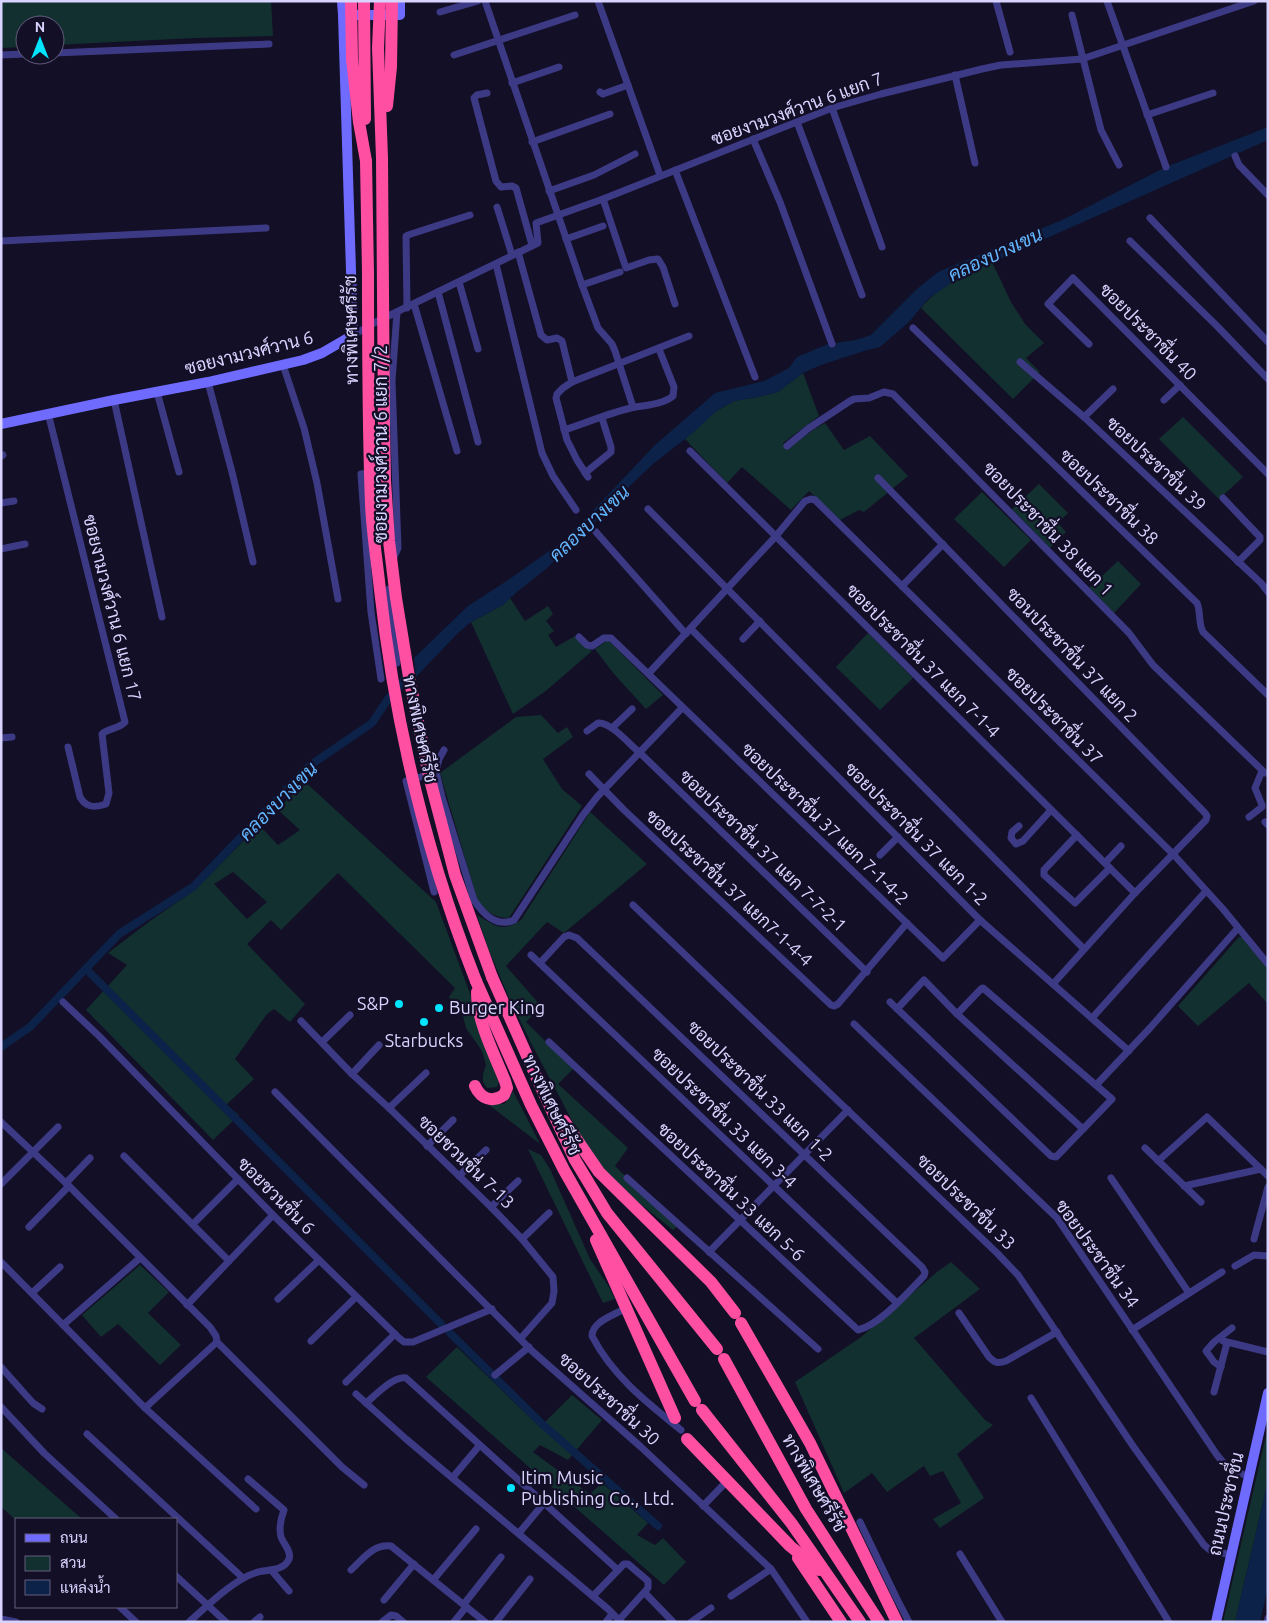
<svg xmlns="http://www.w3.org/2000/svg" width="1269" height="1623" font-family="Ubuntu,Sarabun,sans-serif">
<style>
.green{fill:#12302f;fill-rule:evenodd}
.water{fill:#0c2248}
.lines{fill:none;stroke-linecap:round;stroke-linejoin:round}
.canal{stroke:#0c2248;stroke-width:8}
.street{stroke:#3d3a85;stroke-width:7}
.secondary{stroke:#6f6bff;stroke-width:10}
.highway{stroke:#ff4fa3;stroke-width:12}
.highway-bridge{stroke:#ff4fa3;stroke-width:12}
.poi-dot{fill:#00e5ff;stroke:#130f26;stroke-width:2}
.labels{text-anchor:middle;stroke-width:4.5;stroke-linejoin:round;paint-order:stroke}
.street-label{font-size:18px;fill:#d9d4ff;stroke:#130f26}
.poi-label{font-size:18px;fill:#d9d4ff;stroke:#130f26;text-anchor:start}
.water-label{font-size:19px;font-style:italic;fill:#62b6ff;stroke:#130f26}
</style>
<rect width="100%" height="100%" fill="#130f26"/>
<g class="green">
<polygon points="1,1 271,1 273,36 194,38 55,45 55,25 25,25 25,47 1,48"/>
<path d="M 992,262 L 1011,302 L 1025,324 L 1044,343 L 1026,358 L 1040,372 L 1013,399 L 921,308 C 939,286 967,274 992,262 Z"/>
<polygon points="803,373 819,416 783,443 787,450 813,430 825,423 844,450 870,436 908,476 864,512 859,510 840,520 809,491 791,510 742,467 727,483 685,439 715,412 734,401 758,397 778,392"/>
<polygon points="1183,417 1243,477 1219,499 1159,439"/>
<polygon points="1039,484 1068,513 1058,523 1066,532 1050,548 1012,509"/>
<polygon points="982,492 1031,540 1004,567 954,519"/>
<polygon points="1118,561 1141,584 1114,613 1089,588"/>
<polygon points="510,598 525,621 548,606 553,614 546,621 554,631 548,635 556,647 575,636 592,651 547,690 513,714 471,622 503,605"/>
<polygon points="868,633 913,678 880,710 836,667"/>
<polygon points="608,640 663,695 646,709 614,674 595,649"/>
<path d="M 541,715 L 558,733 L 567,727 L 573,737 L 543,759 L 562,789 L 582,806 L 509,918 C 495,918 484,911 477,899 L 440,773 L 516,717 Z"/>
<path d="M 303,780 L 436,902 L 501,1077 L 497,1087 L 487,1088 L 483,1082 L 483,1074 L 486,1065 L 482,1051 L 466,1028 L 463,1016 L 449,997 L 455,988 L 338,873 L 281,930 L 271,920 L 247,944 L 305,1004 L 290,1022 L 274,1009 L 267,1014 L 235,1059 L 254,1079 L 226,1105 L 239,1115 L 213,1140 L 86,1010 L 127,965 L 108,953 L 150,921 L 196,889 L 259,825 L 278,845 L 300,830 L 278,810 ZM 233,872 L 267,902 L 247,919 L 214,884 Z"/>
<path d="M 590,812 L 647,864 L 564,933 L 547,922 L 506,966 L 541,1006 L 526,1022 L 573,1069 L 558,1084 L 628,1148 L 615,1166 L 677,1227 L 673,1230 L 623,1190 L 598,1163 L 584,1143 L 532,1045 L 509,998 L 488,948 L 477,915 C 496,926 501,933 521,920 Z"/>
<polygon points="1239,937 1242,937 1268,969 1268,1004 1249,983 1198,1026 1178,1006"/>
<polygon points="513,1091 540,1144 485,1102 504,1104 510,1097"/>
<polygon points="528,1149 541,1155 550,1169 590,1259 609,1287 615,1299 603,1303"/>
<polygon points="951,1262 980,1289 914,1338 985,1420 993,1425 957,1454 984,1498 940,1528 933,1519 961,1503 943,1471 930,1476 924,1466 887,1492 872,1473 844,1493 795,1382 861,1337 937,1272"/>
<polygon points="140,1265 169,1292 148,1313 181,1345 160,1365 118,1324 101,1337 82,1315"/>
<polygon points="457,1347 540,1427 572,1395 602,1420 568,1460 540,1445 533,1452 590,1494 602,1483 648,1523 637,1535 655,1545 663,1538 686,1562 664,1585 426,1377"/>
<polygon points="1268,1427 1268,1481 1235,1622 1223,1622"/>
<polygon points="1,1448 82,1519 16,1520 1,1507"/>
</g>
<g class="water">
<polygon points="1268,127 1268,140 961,276 928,299 909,322 880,347 864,351 821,365 803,373 778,392 758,397 734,401 715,412 694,432 653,464 614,501 595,522 546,569 518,591 503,605 471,622 458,633 416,677 414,658 468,606 511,578 566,539 655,445 715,393 764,381 789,368 797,357 828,344 856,340 871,335 918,288 938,272 1062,220 1166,167"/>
<polygon points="1268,1481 1268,1587 1260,1622 1235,1622"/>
</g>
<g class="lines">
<g class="canal">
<polyline points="86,969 441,1324"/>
<polyline points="1,1047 30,1027 119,934 193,887 309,766 372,723 388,699 409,675"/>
<polyline points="450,1333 541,1423 658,1526"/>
</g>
<g class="street">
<polyline points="485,1 582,285 598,328 612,344 615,351 633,407"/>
<polyline points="598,1 660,175"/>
<polyline points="996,1 1010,52"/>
<polyline points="1107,1 1166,167"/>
<polyline points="440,12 478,1"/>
<polyline points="1072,15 1101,130 1119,165"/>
<polyline points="55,53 269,44"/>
<polyline points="1,55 25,54"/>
<polyline points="454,55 575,15"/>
<polyline points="955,75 975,163"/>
<polyline points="512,83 559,67"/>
<polyline points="600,92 603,94 628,85"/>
<polyline points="487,93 477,95 474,98 496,181 501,187 512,186 516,188 532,245"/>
<polyline points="832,108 882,247"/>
<polyline points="1147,115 1213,93"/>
<polyline points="797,122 862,295"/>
<polyline points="753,139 780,202 832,344"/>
<polyline points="532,142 610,114"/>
<polyline points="1235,156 1239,165 1268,195"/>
<polyline points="675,170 755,377"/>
<polyline points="549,191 594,175 635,154"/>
<polyline points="603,199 626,268 649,260 658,259 663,267 675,304"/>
<polyline points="497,207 512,255"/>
<polyline points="1150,218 1268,342"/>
<polyline points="566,239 603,226"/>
<polyline points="1,241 266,228"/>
<polyline points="1130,241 1216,325 1268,379"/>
<polyline points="518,252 541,335 547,340 557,338 562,341 572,382"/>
<polyline points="496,264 542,453 553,476 576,510"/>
<polyline points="459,282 478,349"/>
<polyline points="582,285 620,272"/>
<polyline points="438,292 478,442"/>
<polyline points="414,304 457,451"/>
<polyline points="407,308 406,236 411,234 470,215"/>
<path d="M 913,328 L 1197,603 C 1201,612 1198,623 1203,632 L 1268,695"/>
<polyline points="353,335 376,322 538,243 536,223 603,199 832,108 881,94 982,69 1001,65 1082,59 1254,1"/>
<polyline points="1089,344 1048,304 1073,278 1268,474"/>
<polyline points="1020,362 1084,417 1261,583 1268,592"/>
<polyline points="283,365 304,428 317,483 338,599"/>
<polyline points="208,382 233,476 253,562"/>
<polyline points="157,392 179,472"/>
<polyline points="114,400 162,617"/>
<polyline points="1164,400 1180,385"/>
<path d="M 48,413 L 125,722 C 119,729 108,728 102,734 L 109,793 L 106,804 C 95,808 86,808 80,797 L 68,747"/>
<polyline points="1084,417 1113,389"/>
<path d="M 564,430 C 586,423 609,413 631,408 C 645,405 662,405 673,396 L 674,387 L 659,349"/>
<polyline points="787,446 809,428 850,401 854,399 869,398 884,392 893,394 1129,633 1153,665 1265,773 1268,773"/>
<polyline points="690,451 1135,893"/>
<polyline points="1,456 3,455"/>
<polyline points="585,473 611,452 611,447 602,418"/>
<polyline points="588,477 577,460 567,440 556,398 557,394 563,388 572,382 689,336"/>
<polyline points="878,478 1205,813 1207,816 1206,820 1135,893 1053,984"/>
<polyline points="1223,498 1260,537 1260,540 1238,562"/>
<polyline points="1,503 14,501"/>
<polyline points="648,509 1084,949"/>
<polyline points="596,532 686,634"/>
<polyline points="1,549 25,544"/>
<polyline points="393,559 398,548 392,381 397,312"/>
<polyline points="902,586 943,544"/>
<polyline points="389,589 397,663"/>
<polyline points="691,629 980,920 1129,1051"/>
<polyline points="579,637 587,645 592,646 604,638 611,638 943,958 980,920"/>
<polyline points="743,639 760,621"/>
<polyline points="649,673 776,536 805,501 811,499 815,500 1173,854 1223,909 1268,964"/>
<polyline points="381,679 371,612 361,474 386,471"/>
<polyline points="612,728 632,709"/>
<path d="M 587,731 L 598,723 C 611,722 629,744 639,752 L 867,972"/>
<polyline points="1,738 12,737"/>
<path d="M 444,750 L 439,759 L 436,772 L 442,797 L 474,900 C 483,914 497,928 514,920 L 583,815 L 597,797 L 682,708"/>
<polyline points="431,774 406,781 434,892"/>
<polyline points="589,774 623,809 831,1005 834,1006 838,1004 907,923"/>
<polyline points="1249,817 1262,807 1262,805 1255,788 1262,771"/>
<polyline points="1265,822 1268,825"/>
<polyline points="1019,826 1012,832 1011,838 1016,844 1023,841 1051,810"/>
<polyline points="1077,835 1044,870 1044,875 1075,903 1110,868"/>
<polyline points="880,855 898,837"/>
<polyline points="1105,863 1121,846"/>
<polyline points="633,905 997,1253 1018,1275 1133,1446 1204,1545 1210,1550 1231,1555"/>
<polyline points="531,955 897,1303"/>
<path d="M 540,963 L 564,937 L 569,935 L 577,938 L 922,1267 L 925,1272 L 924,1276 C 908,1292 880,1325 858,1330 L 549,1042"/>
<polyline points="63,1002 99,1036 273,1215 399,1338 404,1342 413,1342 492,1309"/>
<polyline points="890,1002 1051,1156 1056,1157 1112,1099 983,988 981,989 957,1014"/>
<polyline points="897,1009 924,980 957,1014 1083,1129"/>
<polyline points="1092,1018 1206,891"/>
<polyline points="301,1021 352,1074 389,1108 491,1207 522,1239 553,1277 554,1291 552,1303 521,1338"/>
<path d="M 854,1024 L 1057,1218 L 1217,1455 C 1227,1468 1233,1472 1249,1476"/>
<polyline points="322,1042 350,1015"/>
<polyline points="352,1074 379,1045"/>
<polyline points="1097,1084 1150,1028 1238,928"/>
<polyline points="275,1092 531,1350 641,1447 771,1569 807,1622"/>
<polyline points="389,1108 426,1073"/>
<polyline points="1,1122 69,1186 210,1327 216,1336 217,1342"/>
<polyline points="427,1146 453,1120"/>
<polyline points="1145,1148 1201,1202"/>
<polyline points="124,1156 229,1261"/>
<polyline points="1158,1161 1207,1117 1268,1176"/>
<polyline points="459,1176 486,1150"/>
<polyline points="627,1178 818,1349"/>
<polyline points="1111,1178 1189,1293"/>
<polyline points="66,1183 90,1158"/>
<polyline points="1,1184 58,1127"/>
<polyline points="1184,1186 1261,1169"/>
<polyline points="491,1207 518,1181"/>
<polyline points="193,1224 238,1179"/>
<polyline points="29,1227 69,1186"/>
<polyline points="522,1239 549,1213"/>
<polyline points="1254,1239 1268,1187"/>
<polyline points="709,1252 848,1110"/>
<polyline points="2,1263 145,1408 256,1509"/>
<polyline points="1235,1266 1254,1255 1268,1256"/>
<polyline points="32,1293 60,1267"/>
<polyline points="278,1299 319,1260"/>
<polyline points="187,1305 273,1215"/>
<path d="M 626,1308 C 615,1315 592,1321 592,1336 C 612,1375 646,1402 681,1430"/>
<path d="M 959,1313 L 989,1357 C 995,1363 998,1364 1006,1361 L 1057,1332"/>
<polyline points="63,1325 140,1258"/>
<polyline points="1132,1330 1222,1272"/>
<polyline points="311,1341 356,1297"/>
<polyline points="1223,1341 1268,1352"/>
<polyline points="217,1342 342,1467 364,1485"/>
<polyline points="1,1367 33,1403 42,1409"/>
<polyline points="1221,1367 1214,1362 1206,1351 1214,1342 1232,1328"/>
<polyline points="495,1375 529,1347"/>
<polyline points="346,1382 395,1334"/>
<polyline points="1214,1392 1227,1343"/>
<polyline points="356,1394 406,1439 608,1609 621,1622"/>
<polyline points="1031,1398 1169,1622"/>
<path d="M 366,1403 C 376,1395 393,1376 406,1378 L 618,1570"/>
<polyline points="1,1407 44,1453 116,1519"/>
<polyline points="145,1408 217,1342"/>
<polyline points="87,1434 243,1578"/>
<polyline points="453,1477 479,1446"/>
<polyline points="703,1506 728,1480"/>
<polyline points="860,1522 897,1599 909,1622"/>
<polyline points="519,1533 544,1503"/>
<polyline points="960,1554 1002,1622"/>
<path d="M 351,1570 C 364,1558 373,1544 391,1546 L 485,1622"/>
<polyline points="272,1571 289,1591"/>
<polyline points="176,1576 226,1622"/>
<polyline points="434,1579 476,1529"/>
<polyline points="645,1593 673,1622"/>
<polyline points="593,1596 624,1564 628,1564 648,1581 648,1588 619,1620"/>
<polyline points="731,1596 771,1569"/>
<polyline points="384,1600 414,1564"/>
<polyline points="464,1604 501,1557"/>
<polyline points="120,1607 136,1622"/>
<polyline points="1,1619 16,1622"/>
<path d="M 189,1622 C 207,1606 235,1578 258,1572 C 268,1569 283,1572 289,1559 C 292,1552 283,1543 281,1537 C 279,1529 281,1518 284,1510 L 248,1479"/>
<polyline points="254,1622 260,1617"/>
<polyline points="382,1622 391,1615 396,1616 403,1622"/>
<polyline points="454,1622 466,1607"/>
<polyline points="496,1622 530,1579"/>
<polyline points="606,1622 612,1614"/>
<polyline points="691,1622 711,1608"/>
<polyline points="1267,1622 1268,1618"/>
</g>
<g class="secondary">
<polyline points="342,1 343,15"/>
<polyline points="1,424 114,400 208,382 303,360 322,353 353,335 343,15 400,15 400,1"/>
<polyline points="1216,1622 1268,1393"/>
</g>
<g class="highway">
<polyline points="366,161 368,273"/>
<polyline points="492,977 540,1085 575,1160 607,1213 717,1349"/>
<polyline points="476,981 531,1105 564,1170 695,1401"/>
<path d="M 475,1086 C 481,1099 492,1103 504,1095 L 507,1088 L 505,1081 C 494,1053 477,1022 477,992"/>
<polyline points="564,1121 599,1172 711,1282 735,1313"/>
<polyline points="596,1240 675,1418"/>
<polyline points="741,1323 810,1443 897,1622"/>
<polyline points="724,1359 806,1509 879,1622"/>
<polyline points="702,1410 792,1524 860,1622"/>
<polyline points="687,1439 790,1546 819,1570"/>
<polyline points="798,1558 841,1622"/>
</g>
<g class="highway-bridge">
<polyline points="351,1 352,59 359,122 366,161"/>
<polyline points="364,1 365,119"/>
<polyline points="380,1 378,48 382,158 384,428 385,481 389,541 396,598 409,677 429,776 455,875 492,977"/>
<polyline points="387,106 391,67 392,1"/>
<path d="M 368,273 C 368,350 368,427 371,503 C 372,532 377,561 380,590 C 395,725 426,854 476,981"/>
</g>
</g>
<g class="poi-dot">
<circle cx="399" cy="1004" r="5"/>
<circle cx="439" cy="1008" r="5"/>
<circle cx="424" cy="1022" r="5"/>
<circle cx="511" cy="1488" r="5"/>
</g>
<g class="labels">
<g class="street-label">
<text transform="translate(797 109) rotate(-20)" y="6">ซอยงามวงศ์วาน 6 แยก 7</text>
<text transform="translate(351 330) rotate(-91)" y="6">ทางพิเศษศรีรัช</text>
<text transform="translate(1148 332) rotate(45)" y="6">ซอยประชาชื่น 40</text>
<text transform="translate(249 353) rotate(-14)" y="6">ซอยงามวงศ์วาน 6</text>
<text transform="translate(381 444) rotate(-90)" y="6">ซอยงามวงศ์วาน 6 แยก 7/2</text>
<text transform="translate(1156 464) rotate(43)" y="6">ซอยประชาชื่น 39</text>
<text transform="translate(1109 497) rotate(44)" y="6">ซอยประชาชื่น 38</text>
<text transform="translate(1048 529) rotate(46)" y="6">ซอยประชาชื่น 38 แยก 1</text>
<text transform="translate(112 608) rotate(76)" y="6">ซอยงามวงศ์วาน 6 แยก 17</text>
<text transform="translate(1072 655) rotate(46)" y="6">ซอนประชาชื่น 37 แยก 2</text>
<text transform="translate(923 661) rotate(45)" y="6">ซอยประชาชื่น 37 แยก 7-1-4</text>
<text transform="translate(1054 716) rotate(45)" y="6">ซอยประชาชื่น 37</text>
<text transform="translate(420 729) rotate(78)" y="6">ทางพิเศษศรีรัช</text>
<text transform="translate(825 824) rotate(44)" y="6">ซอยประชาชื่น 37 แยก 7-1-4-2</text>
<text transform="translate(916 834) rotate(45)" y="6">ซอยประชาชื่น 37 แยก 1-2</text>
<text transform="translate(763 851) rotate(44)" y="6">ซอยประชาชื่น 37 แยก 7-7-2-1</text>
<text transform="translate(729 888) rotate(43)" y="6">ซอยประชาชื่น 37 แยก7-1-4-4</text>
<text transform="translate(760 1091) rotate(44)" y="6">ซอยประชาชื่น 33 แยก 1-2</text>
<text transform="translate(552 1105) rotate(64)" y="6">ทางพิเศษศรีรัช</text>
<text transform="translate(724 1118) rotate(44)" y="6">ซอยประชาชื่น 33 แยก 3-4</text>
<text transform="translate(466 1162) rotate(44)" y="6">ซอยชวนชื่น 7-13</text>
<text transform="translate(731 1192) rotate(43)" y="6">ซอยประชาชื่น 33 แยก 5-6</text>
<text transform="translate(276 1196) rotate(45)" y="6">ซอยชวนชื่น 6</text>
<text transform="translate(966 1202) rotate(44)" y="6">ซอยประชาชื่น 33</text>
<text transform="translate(1097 1254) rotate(54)" y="6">ซอยประชาชื่น 34</text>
<text transform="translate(609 1399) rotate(42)" y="6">ซอยประชาชื่น 30</text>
<text transform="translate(814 1483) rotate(60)" y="6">ทางพิเศษศรีรัช</text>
<text transform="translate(1226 1504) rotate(-77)" y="6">ถนนประชาชื่น</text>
</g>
<g class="poi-label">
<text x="389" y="1010" text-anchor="end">S&amp;P</text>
<text x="449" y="1014">Burger King</text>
<text x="424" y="1047" text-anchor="middle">Starbucks</text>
<text x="521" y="1484">Itim Music<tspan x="521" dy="21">Publishing Co., Ltd.</tspan></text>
</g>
<g class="water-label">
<text transform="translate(995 254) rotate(-25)" y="7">คลองบางเขน</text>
<text transform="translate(589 523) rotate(-43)" y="7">คลองบางเขน</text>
<text transform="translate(278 801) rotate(-45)" y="7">คลองบางเขน</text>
</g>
</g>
<rect width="1269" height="1623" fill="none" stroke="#d9d4ff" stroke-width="5"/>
<rect x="15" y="1518" width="162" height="90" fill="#130f26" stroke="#625e7d"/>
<rect x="25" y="1534" width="25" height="8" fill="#6f6bff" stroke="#625e7d"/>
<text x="60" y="1543" font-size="15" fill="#d9d4ff">ถนน</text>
<rect x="25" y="1556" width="25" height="15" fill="#12302f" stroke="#625e7d"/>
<text x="60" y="1568" font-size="15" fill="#d9d4ff">สวน</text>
<rect x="25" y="1580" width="25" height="15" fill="#0c2248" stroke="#625e7d"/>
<text x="60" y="1593" font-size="15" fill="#d9d4ff">แหล่งน้ำ</text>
<g transform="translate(40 40)"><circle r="24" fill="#130f26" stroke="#625e7d"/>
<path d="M0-4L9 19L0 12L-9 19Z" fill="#00e5ff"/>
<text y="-8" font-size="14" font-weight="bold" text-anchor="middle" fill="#d9d4ff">N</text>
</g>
</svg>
